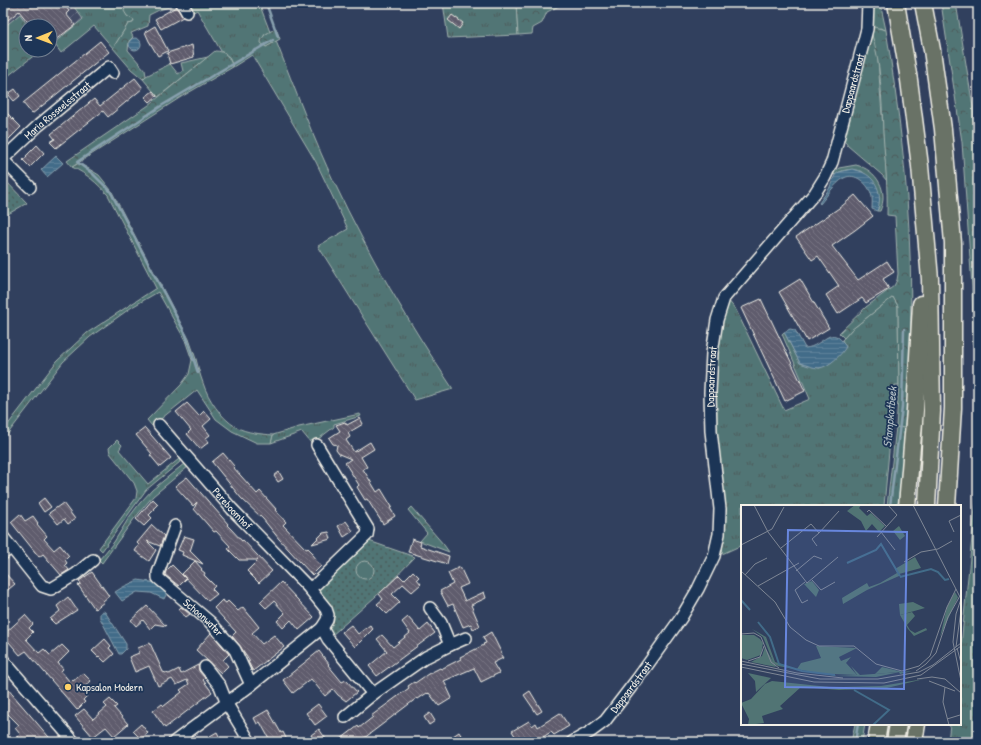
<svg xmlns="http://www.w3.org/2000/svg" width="981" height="745" font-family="'Patrick Hand',sans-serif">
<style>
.industrial{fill:url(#industrial-furrows)}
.grass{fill:url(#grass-tufts);stroke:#a2b2ae}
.forest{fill:url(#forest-crowns);stroke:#a2b2ae}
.park{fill:url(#park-dots);stroke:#a2b2ae}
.garden{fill:#517474;stroke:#a2b2ae}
.water{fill:url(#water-rules);stroke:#89a1af}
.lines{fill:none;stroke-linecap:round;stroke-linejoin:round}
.stream{stroke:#89a1af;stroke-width:2.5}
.building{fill:url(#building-back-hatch);stroke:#f4f1e8}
.minor-casing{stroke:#f4f1e8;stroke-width:14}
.highway-casing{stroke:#f4f1e8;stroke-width:19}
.minor{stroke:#1d3557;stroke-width:11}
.highway{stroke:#697266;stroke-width:16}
.poi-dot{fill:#ffd166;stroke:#1d3557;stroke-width:1.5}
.labels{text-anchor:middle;stroke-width:3.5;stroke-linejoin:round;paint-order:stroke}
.street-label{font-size:11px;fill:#f4f1e8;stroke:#1d3557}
.poi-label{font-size:11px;fill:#f4f1e8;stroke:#1d3557;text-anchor:start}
.water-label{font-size:12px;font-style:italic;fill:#b6c2c7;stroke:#1d3557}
.inset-river{fill:none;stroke:#426c89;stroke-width:2}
.inset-road{fill:none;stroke:#7f8795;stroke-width:1}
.view{fill:#6887de;fill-opacity:0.15;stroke:#6887de;stroke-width:2}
.inset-edge{fill:none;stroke:#f4f1e8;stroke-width:2}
</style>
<defs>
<pattern id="industrial-furrows" width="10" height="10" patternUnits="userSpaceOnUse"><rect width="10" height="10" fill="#434b65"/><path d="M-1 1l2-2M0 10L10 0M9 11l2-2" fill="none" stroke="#5f657b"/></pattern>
<pattern id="grass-tufts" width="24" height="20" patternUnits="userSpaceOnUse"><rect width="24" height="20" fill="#517474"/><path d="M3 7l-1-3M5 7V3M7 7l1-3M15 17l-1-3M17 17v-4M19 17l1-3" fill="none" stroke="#4d5c5b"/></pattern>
<pattern id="forest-crowns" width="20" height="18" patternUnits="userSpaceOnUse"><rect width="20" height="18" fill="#517474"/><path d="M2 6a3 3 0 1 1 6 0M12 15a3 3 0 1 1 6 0" fill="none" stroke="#4d5c5b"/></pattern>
<pattern id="park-dots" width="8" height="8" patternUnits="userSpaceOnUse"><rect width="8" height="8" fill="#517474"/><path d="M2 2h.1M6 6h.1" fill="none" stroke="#4d5c5b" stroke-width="1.8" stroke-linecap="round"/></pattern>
<pattern id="water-rules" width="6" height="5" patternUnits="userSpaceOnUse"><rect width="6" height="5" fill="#426c89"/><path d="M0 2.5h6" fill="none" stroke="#5e819a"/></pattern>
<pattern id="building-back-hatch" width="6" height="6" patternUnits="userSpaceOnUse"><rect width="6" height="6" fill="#5f5b6d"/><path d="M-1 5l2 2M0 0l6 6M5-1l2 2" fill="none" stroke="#777382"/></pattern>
</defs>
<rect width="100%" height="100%" fill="#31405e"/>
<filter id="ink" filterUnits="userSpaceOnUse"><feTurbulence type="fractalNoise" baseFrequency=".025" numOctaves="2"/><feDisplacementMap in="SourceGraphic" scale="8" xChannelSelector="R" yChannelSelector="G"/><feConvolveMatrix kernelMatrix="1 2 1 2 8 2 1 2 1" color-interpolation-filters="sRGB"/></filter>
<g filter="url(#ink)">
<polygon class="industrial" points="3,3 71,3 83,19 52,44 50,42 50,26 28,26 20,14 3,28"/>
<g class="grass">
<polygon points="71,3 129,3 126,5 127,16 134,20 133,23 128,24 113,48 94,26 61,53 54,43 83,19"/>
<path d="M 186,3 L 259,3 L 270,32 L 264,35 L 266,47 L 276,41 C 295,89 313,138 335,184 C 369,256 409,323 453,389 L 415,400 L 318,246 L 348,229 L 316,162 L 252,55 L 233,67 L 229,57 L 221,51 L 197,10 L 192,13 Z"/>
<polygon points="443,3 516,3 518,35 448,38"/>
<polygon points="871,3 880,3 886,30 880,28 871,32 876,45 878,61 887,181 882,175 848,146 844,140 843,136"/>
<polygon points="208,57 158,97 143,79 146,76 170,64 178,74 183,71 181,63"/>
<path d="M 79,163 L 99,175 L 111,190 L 189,339 L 196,359 L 192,360 L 185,340 L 158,292 L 132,307 L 90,337 L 63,362 L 3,440 L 3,431 L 57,361 L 87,333 L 156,288 L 108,195 C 97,183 87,174 72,167 Z"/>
<path d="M 856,165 C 877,170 889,191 880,211 L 877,211 L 879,207 L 863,172 C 853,169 844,168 835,175 L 833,173 L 839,168 Z"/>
<polygon points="893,297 898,306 899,385 895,385 884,506 742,506 742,545 722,554 724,529 714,427 714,377 722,316 728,300 736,310 784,410 810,399 782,334 784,332 800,363 820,368 846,347 842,340 851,330"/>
<polygon points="360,414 361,416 334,424 334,427 321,437 311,443 302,432 271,443 273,435 299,427"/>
<polygon points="896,427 906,428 898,506 887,506"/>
<polygon points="978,435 978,625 975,647 978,649 978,742 948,742 950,724 960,724 960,655 977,489"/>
<polygon points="117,440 122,445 119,450 148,484 179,459 180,462 146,490 102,551 99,548 136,498 137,491 134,483 110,453 109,448"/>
<polygon points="185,463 189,466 153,496 134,519 102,563 99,560 114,542 130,516 140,503 152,490"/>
<polygon points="855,724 865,724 862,742 851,742"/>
</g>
<g class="forest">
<polygon points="129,3 179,4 159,10 149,15 148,26 131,33 133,37 129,41 128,50 145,70 146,76 143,79 131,69 113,48 128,24 133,23 134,20 127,16 124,11 126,5"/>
<polygon points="516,3 565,3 547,12 542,23 533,28 532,34 518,35"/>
<polygon points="941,3 956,3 973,107 978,181 978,409 975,409 972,287 962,142"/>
<polygon points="20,14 28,26 26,26 26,50 41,50 3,80 3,28"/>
<path d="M 874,27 L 886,30 C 898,104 908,180 910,256 C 912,313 910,371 906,428 L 896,427 L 899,385 L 898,306 L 893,297 L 851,330 L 844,338 L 839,333 L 866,307 L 894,286 L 897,280 L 898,274 L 895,216 L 887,215 C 888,188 885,160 883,133 C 882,102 881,60 871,32 Z"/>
<path d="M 276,28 L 280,39 L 266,47 L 261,43 C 261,35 270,32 276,28 Z"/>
<path d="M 215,51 C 226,51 229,57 233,67 L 181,97 L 72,167 L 67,161 L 149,105 Z"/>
<path d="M 196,359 C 198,367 200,375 203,383 C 208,399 221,418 236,427 C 247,433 261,434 273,435 L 271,443 L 257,443 L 232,431 L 216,419 L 197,390 L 152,426 L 147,420 L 181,385 L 189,374 L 192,360 Z"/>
<polygon points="411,507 444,545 449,552 420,541 427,533 408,510"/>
</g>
<g class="park">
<polygon points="3,178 27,203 3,217"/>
<polygon points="369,541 415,557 384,589 331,636 317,589"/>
</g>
<circle class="garden" cx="365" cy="570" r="9"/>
<g class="water">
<circle cx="135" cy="44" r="6"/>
<polygon points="56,156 63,163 47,177 41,170"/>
<path d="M 852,169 C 856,170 861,171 864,173 C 878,180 883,197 877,211 L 872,209 C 872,204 873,198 871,193 C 867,183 855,172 844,178 C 834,184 827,196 820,204 L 819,203 L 829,189 L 835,175 L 839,172 Z"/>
<path d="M 790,329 L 795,330 L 805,348 C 824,347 831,321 846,347 C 841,355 829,367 819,368 C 813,368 806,365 800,363 L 784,332 Z"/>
<polygon points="138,580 157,583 168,591 164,599 151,593 137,592 122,601 115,592 123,587"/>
<polygon points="103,611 105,612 126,644 126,649 121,654 119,654 100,618 100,613"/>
</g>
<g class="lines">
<g class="stream">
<polyline points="266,3 278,37"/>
<polyline points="198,373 186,335 110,191 93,174 77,162 161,106 273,40"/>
<polyline points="890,506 902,407 904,329"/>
<polyline points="855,742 858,724"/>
</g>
</g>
<g class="building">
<polygon points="3,3 63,3 69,11 66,14 75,25 50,44 50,26 31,26 19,11 3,24"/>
<polygon points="176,7 183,17 161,29 155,19"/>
<polygon points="452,15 463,23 459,29 448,20"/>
<polygon points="155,26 168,51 158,56 149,41 145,32"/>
<polygon points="100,41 109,52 32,114 23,103"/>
<polygon points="192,45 194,57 170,64 167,53"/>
<polygon points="135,78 143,88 108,117 103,111 56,148 50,142 55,139 51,134 94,99 100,106"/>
<polygon points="15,89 20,96 14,101 8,94"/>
<polygon points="153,91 157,96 150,102 145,97"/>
<polygon points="3,109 21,127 7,141 3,138"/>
<polygon points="37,145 44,153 30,167 23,160 27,157 26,156"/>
<polygon points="855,195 873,216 855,230 832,246 858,280 887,261 894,272 883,279 889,289 866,303 862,298 838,314 826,295 839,286 818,256 812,260 796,237 842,206"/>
<polygon points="800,279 829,328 807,341 779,292"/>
<polygon points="761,299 805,391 785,401 741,308"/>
<polygon points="187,403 199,416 204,411 211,419 203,426 210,435 206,438 209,442 200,449 187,434 191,430 176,412"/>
<polygon points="360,418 363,424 348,433 350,437 346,440 354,452 370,442 374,449 361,457 367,467 363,469 377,492 381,489 392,507 390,508 395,516 383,524 367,499 365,500 357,487 359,485 345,463 351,459 339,454 336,450 337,445 333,444 329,438 340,431 336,425 345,422 347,425"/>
<polygon points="145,428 171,458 160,467 150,455 152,454 136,435"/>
<polygon points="223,453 234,466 233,467 257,494 260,491 276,509 275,510 286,522 283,525 305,548 307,549 308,548 313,553 312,555 321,566 312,575 279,539 263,519 241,498 212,462"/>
<polygon points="279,472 283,479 278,482 274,476"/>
<polygon points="187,477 228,524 227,525 231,529 242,541 243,540 272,571 259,583 247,571 258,560 239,560 229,550 228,548 230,546 216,531 214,532 194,509 197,502 193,506 175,486"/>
<polygon points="44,498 51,507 44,512 38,503"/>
<polygon points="153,499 158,504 154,508 155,509 149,515 152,518 144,526 136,519"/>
<polygon points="63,503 75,519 68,524 64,519 58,524 49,513"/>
<polygon points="20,514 25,521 33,516 38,523 37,524 47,536 44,539 54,550 60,545 69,556 65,560 67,563 65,565 69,570 61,575 43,554 39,557 11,522"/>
<polygon points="346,521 353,531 344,537 338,526"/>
<polygon points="152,525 164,536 160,546 147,541 156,550 149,561 135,551 139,545 137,543"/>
<polygon points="329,532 331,539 312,544 323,533"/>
<polygon points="184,536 194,539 190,551 203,564 182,555 183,552 178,550"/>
<polygon points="412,539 421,542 420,546 449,556 447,564 408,552"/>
<polygon points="195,561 202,569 201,570 205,573 204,575 215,586 212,589 217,594 208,601 182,574"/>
<polygon points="172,565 186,579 179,586 165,575 166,571"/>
<polygon points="460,567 468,584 459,588 465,601 484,592 486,598 471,605 480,626 473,629 471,624 463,627 453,604 448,606 440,591 453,584 448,573"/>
<polygon points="3,571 15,584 3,594"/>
<polygon points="413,571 419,577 417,579 421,584 412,592 403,584 392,594 400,602 387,614 377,604 383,599 379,594 399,575 404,580"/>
<polygon points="92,572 109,596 103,601 104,602 95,609 78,585 81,584 79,581"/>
<polygon points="281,582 314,617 299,630 291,620 283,628 277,621 285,613 274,601 266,608 260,602"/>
<polygon points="68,597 77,610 55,624 50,619 60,611 57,606"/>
<polygon points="222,600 226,603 228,601 238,611 243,607 259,627 252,633 262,644 274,635 284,647 253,671 248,662 250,661 240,646 232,636 236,632 214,608"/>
<polygon points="147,606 166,626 155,624 150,629 143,620 136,626 131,620"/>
<polygon points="181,607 190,614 186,617 178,610"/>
<polygon points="25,615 33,624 29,628 33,632 26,639 39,653 44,649 50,655 62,645 69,652 58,663 63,669 61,671 70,682 72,680 73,681 83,673 91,681 82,689 88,695 83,700 85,702 77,710 26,651 20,655 3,635"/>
<polygon points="408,617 420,631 428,624 435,633 377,676 369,666 387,651 377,639 382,635 393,647 410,633 402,622"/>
<polygon points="351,625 358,634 370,625 373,629 355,647 342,632"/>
<polygon points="491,632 502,654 501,655 503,658 493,663 499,673 481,682 474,668 467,671 444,681 452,698 439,706 429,693 428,694 427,693 418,699 417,698 359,742 337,742 358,726 359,728 373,717 371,716 409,688 408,686 414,682 415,683 428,674 440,668 441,669 461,659 460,657 484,645 483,644 486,643 483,637"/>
<polygon points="211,633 229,654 223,660 228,666 221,673 196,650"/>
<polygon points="105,639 111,646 109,648 114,654 105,662 99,656 98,657 92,651"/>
<polygon points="150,643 163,672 169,674 179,669 181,674 198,665 199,671 205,678 203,680 212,692 165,728 153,711 162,704 164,706 182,692 180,690 189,684 187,680 176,685 172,679 158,686 149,666 135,672 129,657 139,653 138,648"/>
<polygon points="319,651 329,664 328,665 342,682 346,680 357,692 346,701 338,695 333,689 325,696 311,679 293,693 283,680"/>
<polygon points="7,688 48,736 54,742 12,742 20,734 15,728 19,725 6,712 3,715 3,691"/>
<polygon points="530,691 542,711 537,714 524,695"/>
<polygon points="110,699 117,706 114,708 128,724 114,736 106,727 93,737 75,716 84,709 93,719 107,707 104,704"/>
<polygon points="318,704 327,716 315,725 306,713"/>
<polygon points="268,710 281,733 283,732 287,740 283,742 271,742 260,722 257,724 254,718"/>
<polygon points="430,713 435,721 429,725 424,717"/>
<polygon points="560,713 569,726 554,735 551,732 535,742 519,742 512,731 529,721 532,726 536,723 538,727"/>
<polygon points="141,724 148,733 141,739 133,731"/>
<polygon points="319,729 328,742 315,742 311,735"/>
<polygon points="217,732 222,742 213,742 210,736"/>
<polygon points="459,732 465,742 456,742 453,736"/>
</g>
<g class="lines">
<g class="minor-casing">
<g id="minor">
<polyline points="182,3 187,12"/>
<path id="s1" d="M 3,159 L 39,125 L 109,67 L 113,73"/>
<polyline points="3,160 30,187"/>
<path id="s2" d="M 159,425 L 232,509 L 309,588 L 326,609 L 328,615 L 327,620 L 322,628 L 251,685 L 174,742"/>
<path id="s3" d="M 175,526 L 158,573 L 158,578 L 210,622 L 235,650 L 251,685"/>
<polyline points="3,537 11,547"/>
<polyline points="3,554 11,547 42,586 51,589 76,574 93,560"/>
<polyline points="309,588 316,584 367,535 368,529 317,445"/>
<polyline points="322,628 328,639 373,694 426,657 450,645 441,623 430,608"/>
<polyline points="450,645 466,638"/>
<polyline points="3,660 74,742"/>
<polyline points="205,667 220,686 227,704 250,742"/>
<polyline points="345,717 373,694"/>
<path id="s4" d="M 572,742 L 590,732 L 605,721 L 638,678 L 681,618 L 698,589 L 714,556 L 719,534 L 720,509 L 711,431 L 710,392 L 712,353 L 717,320 L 724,298 L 815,193 L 825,177 L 832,162 L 867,29 L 868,3"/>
</g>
</g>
<g class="highway-casing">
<g id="highway">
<polyline points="896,3 909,80 920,166 930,279 932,411 927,506"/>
<polyline points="923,3 932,50 943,129 953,243 953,408 947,506"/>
<polyline points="907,506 915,410 921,304"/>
<polyline points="876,742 879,724"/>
<polyline points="895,742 898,724"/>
<polyline points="914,742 917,724"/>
</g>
</g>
<use href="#minor" class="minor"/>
<use href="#highway" class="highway"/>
</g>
</g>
<circle class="poi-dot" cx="68" cy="687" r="4"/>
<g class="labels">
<g class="street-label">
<text dy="4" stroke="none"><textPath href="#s4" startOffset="754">Dappaardstraat</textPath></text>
<text dy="4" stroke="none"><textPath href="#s1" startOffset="73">Maria Rosseelsstraat</textPath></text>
<text dy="4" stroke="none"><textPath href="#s4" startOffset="418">Dappaardstraat</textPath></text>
<text dy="4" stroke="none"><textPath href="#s2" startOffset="111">Pereboomhof</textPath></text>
<text dy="4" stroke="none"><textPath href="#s3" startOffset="115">Schoonwater</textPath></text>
<text dy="4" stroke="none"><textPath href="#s4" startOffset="82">Dappaardstraat</textPath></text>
</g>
<g class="poi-label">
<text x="76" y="691">Kapsalon Modern</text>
</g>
<g class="water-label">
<text transform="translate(890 417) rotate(-85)" y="4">Stampkotbeek</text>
</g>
</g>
<g transform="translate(741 505)">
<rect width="220" height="220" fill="#31405e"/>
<path d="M 114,0 L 120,0 L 118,3 L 126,11 L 130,8 L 144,21 L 138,27 L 131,19 L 125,26 L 120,16 L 106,6 ZM 174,52 L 180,63 L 158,69 L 158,71 L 126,85 L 102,99 L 101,93 L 126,78 L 128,82 L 139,78 L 156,68 L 154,64 ZM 172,97 L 184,103 L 159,110 L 158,99 ZM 11,124 L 25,132 L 34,157 L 56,164 L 60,158 L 80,153 L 75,141 L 116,143 L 98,152 L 100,156 L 110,152 L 105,158 L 116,170 L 93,169 L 95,171 L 37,161 L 33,159 L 22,132 ZM 0,130 L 13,130 L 19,134 L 22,138 L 20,150 L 6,155 L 0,153 ZM 24,142 L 35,162 L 10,157 L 21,151 ZM 141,162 L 162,167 L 171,166 L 159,169 L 158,167 L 134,169 ZM 7,168 L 30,173 L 15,187 L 14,176 ZM 31,176 L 98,183 L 98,185 L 60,182 L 39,201 L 42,204 L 21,211 L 23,218 L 7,220 L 8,214 L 0,198 L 10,194 L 24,179 Z" fill="#517474"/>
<path d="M 158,21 L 164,31 L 159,35 L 152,26 ZM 214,87 L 217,92 L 199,132 L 206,102 ZM 171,107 L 174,111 L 166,120 L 169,125 L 174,128 L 185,123 L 192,137 L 186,125 L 173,131 L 167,124 L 159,110 ZM 110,161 L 119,170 L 159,167 L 135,172 L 95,171 L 116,170 ZM 183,174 L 146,183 L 98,185 L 98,182 L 140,181 Z" fill="#517474"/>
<path d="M 71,76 L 78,85 L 75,92 L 63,79 Z" fill="#517474"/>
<path class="inset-river" d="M 106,58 L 135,45 L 140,39 L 159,71M 159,72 L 190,64 L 197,67 L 204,75 L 208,74M 0,95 L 9,105M 17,117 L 29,132 L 38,159 L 61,166 L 94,170M 113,185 L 148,205 L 132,220"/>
<path class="inset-road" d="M 13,0 L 27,27 L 66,78 L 97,52M 36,0 L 68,0M 172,0 L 219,92M 126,7 L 128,5 L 146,22M 140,27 L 154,45M 213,27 L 208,16 L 220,10M 78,28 L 98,6M 136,32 L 156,10 L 147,0M 0,40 L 31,24 L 43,2M 40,43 L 70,19 L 78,28 L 71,34 L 76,41M 163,57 L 180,47 L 197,44 L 211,36M 0,66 L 34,97 L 49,122 L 65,135 L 78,141 L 113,141 L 135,159 L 161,166 L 178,161 L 189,151 L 206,102 L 215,84M 55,66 L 73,51 L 81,54M 4,70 L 14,59 L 26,53M 71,75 L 80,85 L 94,77M 64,77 L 54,85 L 61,98 L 67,95M 17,81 L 58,58M 220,94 L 215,109 L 212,137 L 220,176M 0,129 L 13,128 L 20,132 L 30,157 L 38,163M 215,142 L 220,105M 216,143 L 220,158M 0,156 L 56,168 L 102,173M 7,156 L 19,152 L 23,141M 0,159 L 79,174 L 137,174 L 178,167 L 192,160 L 220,138M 0,162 L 73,177 L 143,178 L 180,170 L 220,141M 175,166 L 185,159 L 195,148 L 207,112 L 220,89M 176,174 L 191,172 L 204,174 L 220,188M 188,176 L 214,186M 204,182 L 202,197 L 208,220M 206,214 L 219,210"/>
<path class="view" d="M 47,25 L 166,27 L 163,184 L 44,182 Z"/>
<rect width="220" height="220" class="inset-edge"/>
</g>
<rect width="981" height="745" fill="none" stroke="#1d3557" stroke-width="16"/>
<rect x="8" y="8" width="965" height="729" fill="none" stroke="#f4f1e8" stroke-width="1.5" filter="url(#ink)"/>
<g transform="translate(38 38) rotate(269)"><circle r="19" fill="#1d3557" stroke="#738091"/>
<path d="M0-3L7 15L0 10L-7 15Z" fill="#ffd166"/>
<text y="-6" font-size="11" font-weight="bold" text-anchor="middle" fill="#f4f1e8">N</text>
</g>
</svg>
